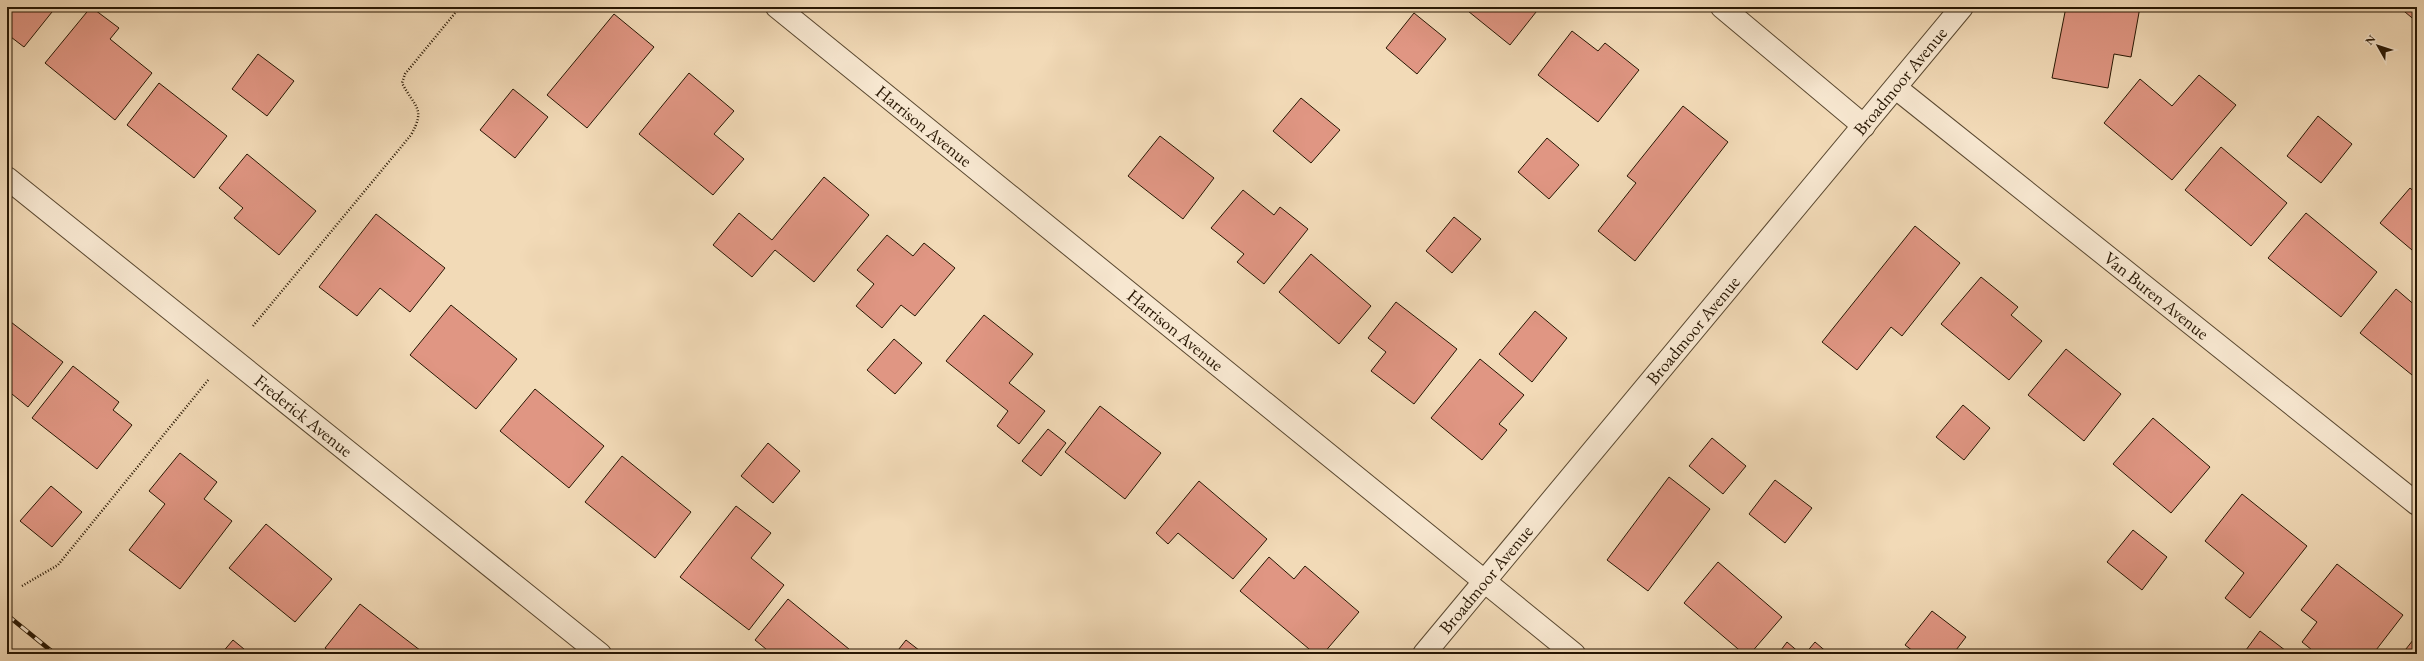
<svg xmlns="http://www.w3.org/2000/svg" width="2424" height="661" font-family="'EB Garamond',serif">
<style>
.building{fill:#e09683;stroke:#281703}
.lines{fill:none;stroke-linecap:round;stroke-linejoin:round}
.minor-casing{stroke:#5a4830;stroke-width:24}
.path{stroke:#281703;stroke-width:2.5;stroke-dasharray:1 2;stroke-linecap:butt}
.minor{stroke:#f7e7d0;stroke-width:22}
.rail-casing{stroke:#281703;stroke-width:4.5}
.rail{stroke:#f7e7d0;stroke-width:3;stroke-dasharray:9;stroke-linecap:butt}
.labels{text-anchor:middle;stroke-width:3;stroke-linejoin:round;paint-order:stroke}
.street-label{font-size:18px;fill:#281703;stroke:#f7e7d0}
</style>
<rect width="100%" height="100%" fill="#f2dab7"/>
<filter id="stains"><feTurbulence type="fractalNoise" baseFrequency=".005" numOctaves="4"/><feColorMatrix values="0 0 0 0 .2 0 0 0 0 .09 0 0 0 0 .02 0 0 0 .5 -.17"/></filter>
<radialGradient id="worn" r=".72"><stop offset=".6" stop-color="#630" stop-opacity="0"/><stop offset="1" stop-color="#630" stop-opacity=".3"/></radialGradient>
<g class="building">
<polygon points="7,7 56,7 24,47 7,34"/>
<polygon points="91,7 119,28 110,39 152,73 115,120 45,63"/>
<polygon points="1463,7 1540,7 1510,45"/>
<polygon points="2066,7 2140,7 2131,57 2114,54 2108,88 2052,78"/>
<polygon points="2399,7 2417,7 2417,22"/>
<polygon points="1414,13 1446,39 1417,74 1386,48"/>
<polygon points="614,14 654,47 587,128 547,95"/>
<polygon points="1572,31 1598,51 1605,43 1639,70 1598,122 1538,75"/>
<polygon points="258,54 294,81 267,116 232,89"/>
<polygon points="689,73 734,111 714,134 744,159 713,195 639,134"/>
<polygon points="2199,75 2236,105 2172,180 2104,123 2140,79 2172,106"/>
<polygon points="159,83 227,136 194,178 127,125"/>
<polygon points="513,89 548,117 515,158 480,130"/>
<polygon points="1301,98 1340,130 1311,163 1273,131"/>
<polygon points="1683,106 1728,142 1635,261 1598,231 1636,183 1627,176"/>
<polygon points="2318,116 2352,144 2321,183 2287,156"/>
<polygon points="1160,136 1214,178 1183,219 1128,176"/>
<polygon points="1547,138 1579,165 1549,199 1518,172"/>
<polygon points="2221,147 2287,203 2251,246 2185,190"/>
<polygon points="247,154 316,211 279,255 234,218 243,208 219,188"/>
<polygon points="824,177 869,215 814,282 775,250 752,277 713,245 739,213 772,240"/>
<polygon points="2410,188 2417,194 2417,245 2412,250 2380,223"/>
<polygon points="1243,190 1274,215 1280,207 1308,229 1264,284 1237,262 1244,254 1211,228"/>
<polygon points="2306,213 2377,272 2341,317 2268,258"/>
<polygon points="376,214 445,268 410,312 380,288 357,316 319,287"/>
<polygon points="1454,217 1481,239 1452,273 1426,251"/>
<polygon points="1915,226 1960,263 1902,336 1891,327 1857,370 1822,342"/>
<polygon points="887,235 913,256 924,243 955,268 915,316 901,305 882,328 856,306 874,284 857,270"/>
<polygon points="1311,254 1371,306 1339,344 1279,292"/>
<polygon points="1981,277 2018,307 2011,315 2042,341 2009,380 1941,324"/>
<polygon points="2396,289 2417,307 2417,379 2360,333"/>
<polygon points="1396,302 1457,349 1414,404 1371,371 1386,352 1368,338"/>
<polygon points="451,305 517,359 476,409 410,355"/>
<polygon points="1535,311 1567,338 1532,382 1499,354"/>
<polygon points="984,315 1033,354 1009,383 1045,411 1019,444 997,426 1008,411 946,361"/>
<polygon points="7,319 63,362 28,407 7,390"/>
<polygon points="894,339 922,363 895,394 867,370"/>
<polygon points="2066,349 2121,394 2084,441 2028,395"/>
<polygon points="1480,359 1524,395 1499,424 1507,430 1482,460 1431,418"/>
<polygon points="73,366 119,402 113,410 132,425 97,469 32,418"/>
<polygon points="535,389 604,446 569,488 500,431"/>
<polygon points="1963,405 1990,428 1964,460 1936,437"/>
<polygon points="1100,406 1161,453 1125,499 1065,452"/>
<polygon points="2153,418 2210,467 2171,513 2113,464"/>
<polygon points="1048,429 1066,443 1041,476 1022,461"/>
<polygon points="1712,438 1746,466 1723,494 1689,466"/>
<polygon points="768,443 800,471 773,503 741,476"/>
<polygon points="180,453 217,482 204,499 232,521 180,589 129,550 165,504 149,491"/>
<polygon points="622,456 691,512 655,558 585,502"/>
<polygon points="1669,477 1710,509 1648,591 1607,560"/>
<polygon points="1775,480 1812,508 1785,543 1749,514"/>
<polygon points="1199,481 1267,539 1233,579 1178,533 1168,544 1156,533"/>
<polygon points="51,486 82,512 52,547 20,521"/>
<polygon points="2242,494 2307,546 2250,618 2225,598 2244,573 2205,541"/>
<polygon points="736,506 771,533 751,558 784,585 749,630 680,577"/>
<polygon points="266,524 332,579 295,622 229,568"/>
<polygon points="2133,530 2167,557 2142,590 2107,562"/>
<polygon points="1269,557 1294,579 1305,566 1359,612 1323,654 1315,654 1240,591"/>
<polygon points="1718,562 1782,617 1750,654 1744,654 1684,603"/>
<polygon points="2337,564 2403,615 2373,654 2317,654 2302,642 2317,622 2301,610"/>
<polygon points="788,599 855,654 772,654 755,640"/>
<polygon points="360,604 425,654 333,654 325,648"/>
<polygon points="1932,611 1966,637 1953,654 1917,654 1905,645"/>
<polygon points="2260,631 2290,654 2243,654"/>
<polygon points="2417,635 2417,654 2402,654"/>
<polygon points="233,640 250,654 221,654"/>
<polygon points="906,640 924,654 895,654"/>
<polygon points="1787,642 1801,654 1778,654"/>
<polygon points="1815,642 1829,654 1805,654"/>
</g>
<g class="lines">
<g class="minor-casing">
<g id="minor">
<path id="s1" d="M 777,7 L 1574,654"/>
<polyline points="1722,7 1864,126"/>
<path id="s2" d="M 1896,88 L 2417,504"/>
<path id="s3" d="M 7,178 L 600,654"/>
<path id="s4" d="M 1424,654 L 1962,7"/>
</g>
</g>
<g class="path">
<path d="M 253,326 L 411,135 C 426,108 415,108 402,83 L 405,74 L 460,7"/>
<polyline points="22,586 58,565 209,379"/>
</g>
<use href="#minor" class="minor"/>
<g class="rail-casing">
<polyline id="rail" points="7,615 55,654"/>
</g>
<use href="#rail" class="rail"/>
</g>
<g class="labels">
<g class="street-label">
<text dy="6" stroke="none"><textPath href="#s4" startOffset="745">Broadmoor Avenue</textPath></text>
<text dy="6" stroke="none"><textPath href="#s1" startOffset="189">Harrison Avenue</textPath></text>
<text dy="6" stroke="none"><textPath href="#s2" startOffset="333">Van Buren Avenue</textPath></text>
<text dy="6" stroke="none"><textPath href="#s1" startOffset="513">Harrison Avenue</textPath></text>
<text dy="6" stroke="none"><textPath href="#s4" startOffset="421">Broadmoor Avenue</textPath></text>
<text dy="6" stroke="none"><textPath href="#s3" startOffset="380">Frederick Avenue</textPath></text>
<text dy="6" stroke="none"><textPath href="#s4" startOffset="97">Broadmoor Avenue</textPath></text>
</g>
</g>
<rect width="2424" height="661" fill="none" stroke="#f2dab7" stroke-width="24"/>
<rect x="8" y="8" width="2408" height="645" fill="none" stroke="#281703" stroke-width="2"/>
<rect x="12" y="12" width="2400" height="637" fill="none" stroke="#281703"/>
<g transform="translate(2378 46) rotate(309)" stroke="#f7e7d0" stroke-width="3" paint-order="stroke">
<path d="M0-3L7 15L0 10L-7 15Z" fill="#281703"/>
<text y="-6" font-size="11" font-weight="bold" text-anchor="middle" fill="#281703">N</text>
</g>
<rect width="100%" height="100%" filter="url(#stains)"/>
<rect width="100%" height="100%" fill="url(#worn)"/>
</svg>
